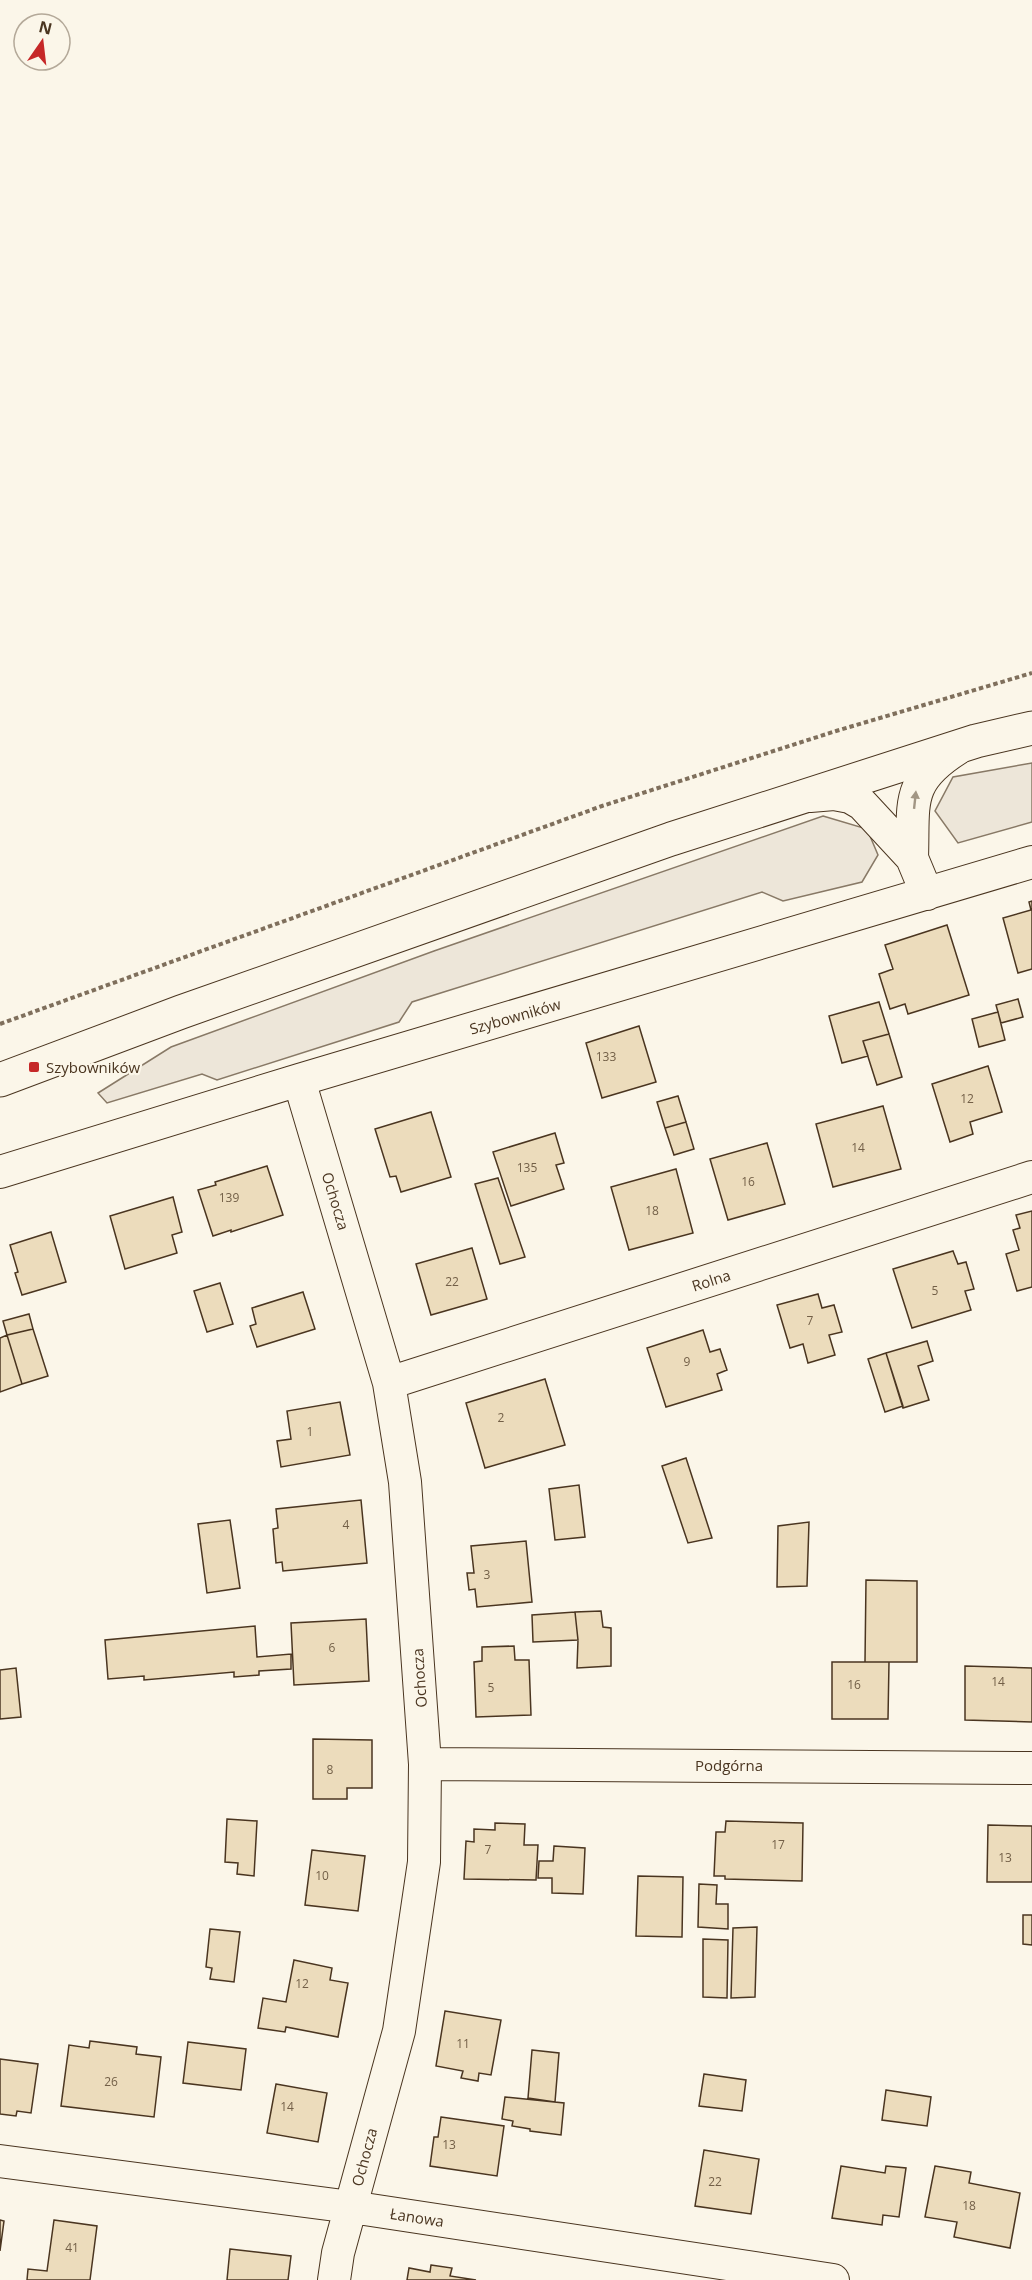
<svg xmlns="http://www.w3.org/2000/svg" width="1032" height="2280" font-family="'Open Sans',sans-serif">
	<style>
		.green { fill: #ede6d9; stroke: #887966; stroke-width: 1.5 }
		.building { fill: #ecdcbc; stroke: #4a3520; stroke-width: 1.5 }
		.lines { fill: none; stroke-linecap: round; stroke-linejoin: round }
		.street-casing { stroke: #4a3520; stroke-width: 34 }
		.primary-casing { stroke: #4a3520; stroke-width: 35 }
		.path { stroke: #7f6f5c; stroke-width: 4; stroke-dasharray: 4.5 3; stroke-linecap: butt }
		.street { stroke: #fbf6e9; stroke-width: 32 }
		.primary { stroke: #fbf6e9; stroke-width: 33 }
		.oneway { fill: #a29684 }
		.poi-dot { fill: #c62828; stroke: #fbf6e9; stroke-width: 2 }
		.labels { text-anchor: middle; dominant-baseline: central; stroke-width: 4.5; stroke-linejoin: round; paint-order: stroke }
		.number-label { font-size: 12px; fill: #725f47 }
		.street-label { font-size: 15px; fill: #4a3520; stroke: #fbf6e9 }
		.poi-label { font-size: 15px; fill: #4a3520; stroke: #fbf6e9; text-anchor: start }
	</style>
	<rect width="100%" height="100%" fill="#fbf6e9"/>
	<!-- green -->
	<path class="green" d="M 1032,763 L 1032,822 L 958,843 L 935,811 L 953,777 Z
		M 823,816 L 867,829 L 878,855 L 862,882 L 783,901 L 762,892 L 412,1002 L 399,1022 L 217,1080 L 202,1074 L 107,1103 L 98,1093 L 171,1047 L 434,951 Z"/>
	<!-- building -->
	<path class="building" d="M 1032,901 L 1032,969 L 1018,973 L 1003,918 L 1031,910 L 1029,902 Z
		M 947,925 L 969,995 L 908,1014 L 905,1004 L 890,1009 L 879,974 L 893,969 L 885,945 Z
		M 1018,999 L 1023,1017 L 1001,1023 L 996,1005 Z
		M 879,1002 L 889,1034 L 863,1041 L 868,1056 L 842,1063 L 829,1016 Z
		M 998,1012 L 1005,1040 L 979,1047 L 972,1019 Z
		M 639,1026 L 656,1082 L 602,1098 L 586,1043 Z
		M 889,1034 L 902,1077 L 877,1085 L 863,1041 Z
		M 988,1066 L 1002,1112 L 970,1122 L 973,1134 L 950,1142 L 932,1084 Z
		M 678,1096 L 686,1122 L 665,1128 L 657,1102 Z
		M 883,1106 L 901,1169 L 833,1187 L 816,1124 Z
		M 431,1112 L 451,1177 L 401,1192 L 396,1176 L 390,1177 L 375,1129 Z
		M 686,1122 L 694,1149 L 674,1155 L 665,1128 Z
		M 555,1133 L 564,1163 L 556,1165 L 564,1189 L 511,1206 L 493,1152 Z
		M 767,1143 L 785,1204 L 728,1220 L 710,1159 Z
		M 267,1166 L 283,1215 L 231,1232 L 231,1230 L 213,1236 L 198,1190 L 216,1185 L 215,1182 Z
		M 676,1169 L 693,1233 L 629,1250 L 611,1187 Z
		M 498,1178 L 525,1257 L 500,1264 L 475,1184 Z
		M 173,1197 L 182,1232 L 172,1235 L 177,1253 L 125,1269 L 110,1216 Z
		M 1032,1211 L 1032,1287 L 1017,1291 L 1006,1254 L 1019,1250 L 1013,1230 L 1020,1228 L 1016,1215 Z
		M 51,1232 L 66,1282 L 22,1295 L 15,1273 L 18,1272 L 10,1245 Z
		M 472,1248 L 487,1299 L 431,1315 L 416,1264 Z
		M 953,1251 L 958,1264 L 966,1262 L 974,1289 L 965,1291 L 971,1310 L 912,1328 L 893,1269 Z
		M 220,1283 L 233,1324 L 207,1332 L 194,1291 Z
		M 303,1292 L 315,1329 L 257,1347 L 250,1326 L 256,1324 L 252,1308 Z
		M 818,1294 L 822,1308 L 834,1305 L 842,1332 L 829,1335 L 835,1355 L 808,1363 L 803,1344 L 790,1348 L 777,1305 Z
		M 29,1314 L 33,1329 L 7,1335 L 3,1321 Z
		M 33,1329 L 48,1376 L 22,1384 L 7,1335 Z
		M 703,1330 L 710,1352 L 720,1349 L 727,1370 L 717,1374 L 722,1390 L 666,1407 L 647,1348 Z
		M 7,1335 L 22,1384 L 0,1392 L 0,1338 Z
		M 927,1341 L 933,1361 L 918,1366 L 929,1400 L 903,1408 L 886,1353 Z
		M 886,1353 L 903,1406 L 885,1412 L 868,1359 Z
		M 545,1379 L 565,1445 L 485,1468 L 466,1403 Z
		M 340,1402 L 350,1455 L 281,1467 L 277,1441 L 291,1439 L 287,1411 Z
		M 686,1458 L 712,1538 L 688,1543 L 662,1466 Z
		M 579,1485 L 585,1537 L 555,1540 L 549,1489 Z
		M 361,1500 L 367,1563 L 283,1571 L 282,1562 L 276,1563 L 273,1529 L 278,1528 L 276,1509 Z
		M 230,1520 L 240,1588 L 207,1593 L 198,1524 Z
		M 809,1522 L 807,1586 L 777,1587 L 778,1526 Z
		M 526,1541 L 532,1602 L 477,1607 L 475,1589 L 469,1590 L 467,1573 L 474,1573 L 471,1546 Z
		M 866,1580 L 917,1581 L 917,1662 L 865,1662 Z
		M 601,1611 L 603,1627 L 611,1628 L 611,1666 L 577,1668 L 578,1640 L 575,1612 Z
		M 575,1612 L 578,1640 L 533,1642 L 532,1615 Z
		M 366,1619 L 369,1681 L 294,1685 L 291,1623 Z
		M 255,1626 L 257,1657 L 291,1654 L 291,1669 L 259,1671 L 259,1675 L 234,1677 L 234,1672 L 144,1680 L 144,1676 L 108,1679 L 105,1640 Z
		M 514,1646 L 515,1660 L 529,1660 L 531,1715 L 476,1717 L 474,1662 L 482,1661 L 482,1647 Z
		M 832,1662 L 889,1662 L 888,1719 L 832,1719 Z
		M 965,1666 L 1032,1668 L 1032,1722 L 965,1720 Z
		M 16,1668 L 21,1717 L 0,1719 L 0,1670 Z
		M 313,1739 L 372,1740 L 372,1788 L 347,1788 L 347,1799 L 313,1799 Z
		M 227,1819 L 257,1821 L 254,1876 L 237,1874 L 238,1863 L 225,1862 Z
		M 726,1821 L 803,1823 L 802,1881 L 725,1879 L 725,1876 L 714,1876 L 716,1832 L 725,1832 Z
		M 495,1823 L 525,1824 L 524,1845 L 538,1845 L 536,1880 L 464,1879 L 466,1841 L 474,1842 L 474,1829 L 495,1830 Z
		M 988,1825 L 1032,1826 L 1032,1882 L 987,1882 Z
		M 554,1846 L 585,1848 L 583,1894 L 552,1893 L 552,1878 L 538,1878 L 539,1861 L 553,1861 Z
		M 312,1850 L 365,1856 L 358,1911 L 305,1905 Z
		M 638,1876 L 683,1877 L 682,1937 L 636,1936 Z
		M 699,1884 L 717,1885 L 716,1904 L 728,1904 L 728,1929 L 698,1927 Z
		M 1023,1915 L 1032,1915 L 1032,1945 L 1023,1944 Z
		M 757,1927 L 755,1997 L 731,1998 L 733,1928 Z
		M 210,1929 L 240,1932 L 234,1982 L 210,1979 L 212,1968 L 206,1967 Z
		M 703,1939 L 728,1940 L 727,1998 L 703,1997 Z
		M 294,1960 L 332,1968 L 330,1980 L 348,1983 L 338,2037 L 286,2027 L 285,2032 L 258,2028 L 263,1998 L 286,2002 Z
		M 445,2011 L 501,2020 L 491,2075 L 479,2073 L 478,2081 L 461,2078 L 463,2071 L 436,2066 Z
		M 90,2041 L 137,2047 L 136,2054 L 161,2057 L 154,2117 L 61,2106 L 69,2045 L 89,2048 Z
		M 188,2042 L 246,2049 L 241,2090 L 183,2083 Z
		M 532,2050 L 559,2053 L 555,2102 L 528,2098 Z
		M 0,2059 L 38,2064 L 31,2113 L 17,2111 L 16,2116 L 0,2114 Z
		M 704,2074 L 746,2080 L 742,2111 L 699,2106 Z
		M 276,2084 L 327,2093 L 318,2142 L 267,2133 Z
		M 886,2090 L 931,2097 L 927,2126 L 882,2120 Z
		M 505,2097 L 564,2103 L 561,2135 L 530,2131 L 530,2129 L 512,2126 L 513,2121 L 502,2119 Z
		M 441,2117 L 504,2126 L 497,2176 L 430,2166 L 434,2137 L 438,2137 Z
		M 704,2150 L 759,2159 L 751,2214 L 695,2206 Z
		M 841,2166 L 885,2173 L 886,2166 L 906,2168 L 899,2217 L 883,2215 L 882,2225 L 832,2218 Z
		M 935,2166 L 971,2172 L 969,2183 L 1020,2193 L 1010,2248 L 954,2237 L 957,2222 L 925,2217 Z
		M 0,2220 L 4,2221 L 0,2251 Z
		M 54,2220 L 97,2226 L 90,2280 L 27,2280 L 28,2269 L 47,2271 Z
		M 230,2249 L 291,2256 L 288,2280 L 227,2280 Z
		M 431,2265 L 452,2268 L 450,2276 L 476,2280 L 407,2280 L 409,2268 L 430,2272 Z"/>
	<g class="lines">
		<defs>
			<path id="street" d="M 810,796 L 834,794 L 850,797 L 862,804 L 912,858 L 927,894
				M 912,858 C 914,803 905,782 957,749
				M 299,1080 L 389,1383 L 405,1482 L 425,1764 L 424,1862 L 399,2031 L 338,2253 L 334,2280
				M 0,1172 L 299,1080 L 1032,862
				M 389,1383 L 1032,1177
				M 425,1764 L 1032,1768
				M 0,2161 L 351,2207 L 833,2280"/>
			<path id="primary" d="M 0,1080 L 181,1012 L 671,839 L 976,741 L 1032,728"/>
		</defs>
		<!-- street casing -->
		<use href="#street" class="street-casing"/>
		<!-- primary casing -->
		<use href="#primary" class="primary-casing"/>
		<!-- path -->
		<path class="path" d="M 0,1024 L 602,806 L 836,731 L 1032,673"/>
		<!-- street -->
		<use href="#street" class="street"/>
		<!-- primary -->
		<use href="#primary" class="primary"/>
	</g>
	<!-- one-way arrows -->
	<defs><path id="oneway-solid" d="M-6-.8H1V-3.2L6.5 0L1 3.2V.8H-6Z" transform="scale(1.5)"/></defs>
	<use class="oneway" href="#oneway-solid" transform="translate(915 800) rotate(-84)"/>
	<!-- markers -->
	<rect class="poi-dot" x="28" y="1061" width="12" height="12" rx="3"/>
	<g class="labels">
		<!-- number labels -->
		<g class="number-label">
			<text x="606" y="1056">133</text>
			<text x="967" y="1098">12</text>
			<text x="858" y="1147">14</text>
			<text x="527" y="1167">135</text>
			<text x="748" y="1181">16</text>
			<text x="229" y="1197">139</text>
			<text x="652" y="1210">18</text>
			<text x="452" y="1281">22</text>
			<text x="935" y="1290">5</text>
			<text x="810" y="1320">7</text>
			<text x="687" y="1361">9</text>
			<text x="501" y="1417">2</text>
			<text x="310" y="1431">1</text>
			<text x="346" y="1524">4</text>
			<text x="487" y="1574">3</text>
			<text x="332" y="1647">6</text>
			<text x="998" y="1681">14</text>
			<text x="854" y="1684">16</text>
			<text x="491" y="1687">5</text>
			<text x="330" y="1769">8</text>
			<text x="778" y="1844">17</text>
			<text x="488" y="1849">7</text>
			<text x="1005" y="1857">13</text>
			<text x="322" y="1875">10</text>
			<text x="302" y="1983">12</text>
			<text x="463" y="2043">11</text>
			<text x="111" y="2081">26</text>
			<text x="287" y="2106">14</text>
			<text x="449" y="2144">13</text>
			<text x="715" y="2181">22</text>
			<text x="969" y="2205">18</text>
			<text x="72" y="2247">41</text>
		</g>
		<!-- street labels -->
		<g class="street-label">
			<text transform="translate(515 1016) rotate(-16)">Szybowników</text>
			<text transform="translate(336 1201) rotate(73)">Ochocza</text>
			<text transform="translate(711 1280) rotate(-18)">Rolna</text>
			<text transform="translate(419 1678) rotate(-94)">Ochocza</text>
			<text x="729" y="1765">Podgórna</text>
			<text transform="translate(364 2157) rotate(-75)">Ochocza</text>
			<text transform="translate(417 2217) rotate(9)">Łanowa</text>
		</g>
		<!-- poi labels -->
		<g class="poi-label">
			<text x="46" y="1067">Szybowników</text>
		</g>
	</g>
	<!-- north arrow -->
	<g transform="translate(42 42) rotate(14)"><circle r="28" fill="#fbf6e9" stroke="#b4a999" stroke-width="1.5"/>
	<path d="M0-4.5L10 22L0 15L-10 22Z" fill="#c62828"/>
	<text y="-9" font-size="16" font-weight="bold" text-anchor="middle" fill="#4a3520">N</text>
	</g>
</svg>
